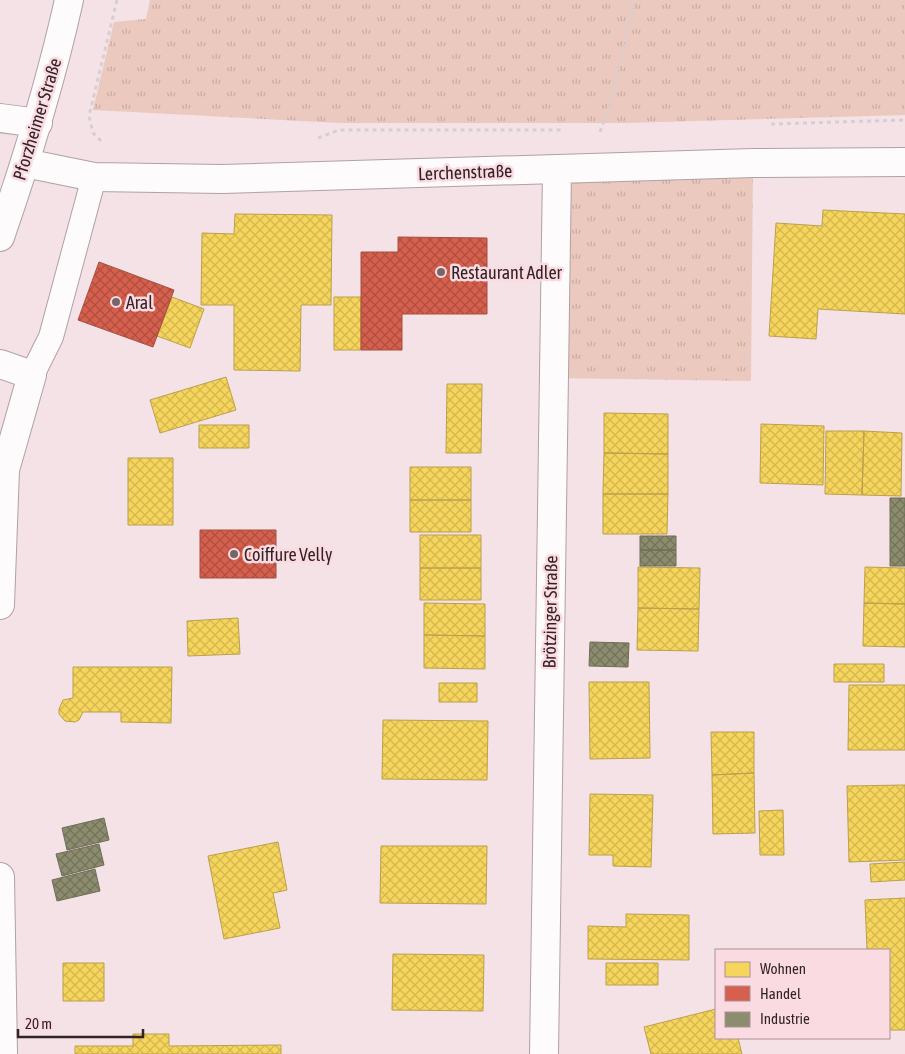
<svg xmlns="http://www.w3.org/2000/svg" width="905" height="1054" font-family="'Asap Condensed',sans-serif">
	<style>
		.grass { fill: url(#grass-tufts) }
		.homes { fill: url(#homes-cross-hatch); stroke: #bba04c }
		.shops { fill: url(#shops-cross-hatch); stroke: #a54e41 }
		.industry { fill: url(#industry-cross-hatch); stroke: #716c58 }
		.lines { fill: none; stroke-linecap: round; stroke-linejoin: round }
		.service-casing { stroke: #b0a1a5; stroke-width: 26 }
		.minor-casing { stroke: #b0a1a5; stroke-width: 30 }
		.secondary-casing { stroke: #b0a1a5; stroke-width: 30 }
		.path { stroke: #d5cfd1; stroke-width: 3; stroke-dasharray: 4 4; stroke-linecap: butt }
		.service { stroke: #fdfbfb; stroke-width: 24 }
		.minor { stroke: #fdfbfb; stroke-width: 28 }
		.secondary { stroke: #fdfbfb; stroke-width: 28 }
		.poi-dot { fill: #766669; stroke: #fbdbe2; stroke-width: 2 }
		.labels { text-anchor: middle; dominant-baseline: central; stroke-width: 5; stroke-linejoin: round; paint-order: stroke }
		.street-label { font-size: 18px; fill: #322326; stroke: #fbdbe2 }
		.poi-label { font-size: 18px; fill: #322326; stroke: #fbdbe2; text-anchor: start }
	</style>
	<defs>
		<pattern id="grass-tufts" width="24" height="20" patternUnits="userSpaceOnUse" patternTransform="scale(1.25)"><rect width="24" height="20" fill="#ebc9be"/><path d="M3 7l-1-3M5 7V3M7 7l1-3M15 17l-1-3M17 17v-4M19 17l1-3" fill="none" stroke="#caaca3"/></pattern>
		<pattern id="homes-cross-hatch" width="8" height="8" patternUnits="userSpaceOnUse" patternTransform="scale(1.25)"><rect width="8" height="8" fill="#f6d55c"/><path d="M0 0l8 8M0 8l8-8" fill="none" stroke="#d3b750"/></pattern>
		<pattern id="shops-cross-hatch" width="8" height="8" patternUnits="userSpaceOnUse" patternTransform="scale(1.25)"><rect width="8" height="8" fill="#d6604d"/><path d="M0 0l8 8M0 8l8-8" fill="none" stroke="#ae4f40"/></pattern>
		<pattern id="industry-cross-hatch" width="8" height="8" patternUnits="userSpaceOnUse" patternTransform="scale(1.25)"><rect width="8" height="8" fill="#8c8c6e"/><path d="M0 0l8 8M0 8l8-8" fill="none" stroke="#73725a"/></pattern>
	</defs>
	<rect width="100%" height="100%" fill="#f4e2e6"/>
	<!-- grass -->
	<path class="grass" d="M 150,0 L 905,0 L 905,115 L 627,123 L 339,123 L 93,110 L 114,22 L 146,19 Z
		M 753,163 L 751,381 L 554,378 L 557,170 Z"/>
	<!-- homes -->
	<path class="homes" d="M 823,210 L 905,214 L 905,314 L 818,309 L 816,339 L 769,336 L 776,223 L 822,226 Z
		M 235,214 L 332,215 L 331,305 L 301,305 L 300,371 L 234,370 L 234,305 L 201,305 L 202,233 L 234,234 Z
		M 172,297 L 204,309 L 190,348 L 157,336 Z
		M 334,297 L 361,297 L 361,350 L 334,350 Z
		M 226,377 L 236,410 L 160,433 L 150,400 Z
		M 447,384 L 482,384 L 481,453 L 446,453 Z
		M 604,413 L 668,414 L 668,454 L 604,453 Z
		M 761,424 L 824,426 L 823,485 L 760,483 Z
		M 199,425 L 249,425 L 249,448 L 199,448 Z
		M 826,431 L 864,431 L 862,495 L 825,494 Z
		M 864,431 L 902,433 L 901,496 L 862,495 Z
		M 604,453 L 668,454 L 668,494 L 603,494 Z
		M 128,458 L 173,458 L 173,525 L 128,525 Z
		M 410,467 L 471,467 L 471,500 L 410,500 Z
		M 603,494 L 668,494 L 667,534 L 603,534 Z
		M 410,500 L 471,500 L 471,532 L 410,532 Z
		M 420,535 L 481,535 L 481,568 L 420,568 Z
		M 638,567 L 700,568 L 699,609 L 638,608 Z
		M 865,567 L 905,568 L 905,604 L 864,603 Z
		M 420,568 L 481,568 L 481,600 L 420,600 Z
		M 424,603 L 485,604 L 485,636 L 424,635 Z
		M 864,603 L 905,604 L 905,647 L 863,646 Z
		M 638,608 L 699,609 L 698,651 L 637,650 Z
		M 238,618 L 240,654 L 188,656 L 187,621 Z
		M 424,635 L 485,636 L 485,669 L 424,668 Z
		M 834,664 L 884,664 L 884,682 L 834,682 Z
		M 73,667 L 172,667 L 171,723 L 121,722 L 121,712 L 83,712 L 79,720 L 75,722 L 65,721 L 59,714 L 59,709 L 63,700 L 73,698 Z
		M 589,682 L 649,682 L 650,758 L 590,759 Z
		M 439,683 L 477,683 L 477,702 L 439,702 Z
		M 849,685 L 905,685 L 905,750 L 848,750 Z
		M 383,720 L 488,721 L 487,780 L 382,779 Z
		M 711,732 L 754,732 L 754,773 L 712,775 Z
		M 754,773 L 755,833 L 713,834 L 712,775 Z
		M 905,785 L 905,860 L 849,862 L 847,786 Z
		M 590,794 L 653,795 L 651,867 L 613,866 L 613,855 L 589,855 Z
		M 783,810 L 784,855 L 760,855 L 759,811 Z
		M 278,842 L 287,890 L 273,893 L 280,928 L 224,939 L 208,856 Z
		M 381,846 L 487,846 L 486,904 L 380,903 Z
		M 905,862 L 905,880 L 871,882 L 870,864 Z
		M 905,898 L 905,1030 L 889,1030 L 889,950 L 867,950 L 865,900 Z
		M 626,914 L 689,915 L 689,960 L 588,959 L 588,926 L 626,927 Z
		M 393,954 L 484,955 L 483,1011 L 392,1010 Z
		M 63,963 L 104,963 L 104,1001 L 63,1001 Z
		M 606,963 L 658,963 L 658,985 L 606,985 Z
		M 716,1009 L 716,1038 L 738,1038 L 742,1054 L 651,1054 L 644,1027 Z
		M 133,1034 L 169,1034 L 169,1046 L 281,1045 L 281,1054 L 75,1054 L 75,1046 L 133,1046 Z"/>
	<!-- shops -->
	<path class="shops" d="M 398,237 L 487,238 L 487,314 L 402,314 L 402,350 L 361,350 L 361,252 L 398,252 Z
		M 99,262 L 174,290 L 153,347 L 78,320 Z
		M 200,530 L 276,530 L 276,578 L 200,578 Z"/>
	<!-- industry -->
	<path class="industry" d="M 890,498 L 905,498 L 905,566 L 890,566 Z
		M 640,536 L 676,536 L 676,550 L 640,550 Z
		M 640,550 L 676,550 L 676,566 L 640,566 Z
		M 590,642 L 629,643 L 628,667 L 589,666 Z
		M 104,818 L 109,840 L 67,850 L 62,828 Z
		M 99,844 L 104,865 L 62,876 L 56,854 Z
		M 95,869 L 100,891 L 57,901 L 52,880 Z"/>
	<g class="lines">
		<defs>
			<path id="service" d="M 32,375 L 51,337 L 94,177"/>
			<path id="minor" d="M 0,118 L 38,123
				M 25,163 L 94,177 L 222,179 L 753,163 L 905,162
				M 0,364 L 32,375 L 5,470 L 0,605
				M 0,877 L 3,1054
				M 544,1054 L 557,170"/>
			<path id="secondary" d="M 0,237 C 27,159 51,81 69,0"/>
		</defs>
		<!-- service casing -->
		<use href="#service" class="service-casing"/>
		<!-- minor casing -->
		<use href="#minor" class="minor-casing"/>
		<!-- secondary casing -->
		<use href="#secondary" class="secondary-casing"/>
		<!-- path -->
		<path class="path" d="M 771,124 L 905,120
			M 600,132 L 611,101 L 635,0
			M 318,138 L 339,130 L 562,130
			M 101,141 L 93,133 L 89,116 L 117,0"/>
		<!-- service -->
		<use href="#service" class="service"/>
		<!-- minor -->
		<use href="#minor" class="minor"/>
		<!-- secondary -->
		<use href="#secondary" class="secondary"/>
	</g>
	<!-- markers -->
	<g class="poi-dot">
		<circle cx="441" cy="272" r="5"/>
		<circle cx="116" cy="302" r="5"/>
		<circle cx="234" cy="554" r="5"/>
	</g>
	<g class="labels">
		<!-- street labels -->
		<g class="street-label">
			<text transform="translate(37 119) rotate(-73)">Pforzheimer Straße</text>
			<text transform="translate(465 172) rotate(-2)">Lerchenstraße</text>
			<text transform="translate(550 612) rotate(-89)">Brötzinger Straße</text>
		</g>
		<!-- poi labels -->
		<g class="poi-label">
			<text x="451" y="272">Restaurant Adler</text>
			<text x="126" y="302">Aral</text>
			<text x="244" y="554">Coiffure Velly</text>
		</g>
	</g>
	<!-- legend -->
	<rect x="715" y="949" width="175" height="90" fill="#fbdbe2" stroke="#ab9197"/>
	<rect x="725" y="962" width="25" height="15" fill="#f6d55c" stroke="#ab9197"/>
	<text x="760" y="974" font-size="15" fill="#322326">Wohnen</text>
	<rect x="725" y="986" width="25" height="15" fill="#d6604d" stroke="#ab9197"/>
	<text x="760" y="999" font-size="15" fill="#322326">Handel</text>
	<rect x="725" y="1012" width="25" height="15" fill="#8c8c6e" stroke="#ab9197"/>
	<text x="760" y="1024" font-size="15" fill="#322326">Industrie</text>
	<!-- scale -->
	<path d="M18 1029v8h125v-8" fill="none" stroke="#322326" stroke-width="2.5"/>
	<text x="25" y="1029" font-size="15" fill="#322326" stroke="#fbdbe2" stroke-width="4" paint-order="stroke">20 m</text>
</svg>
